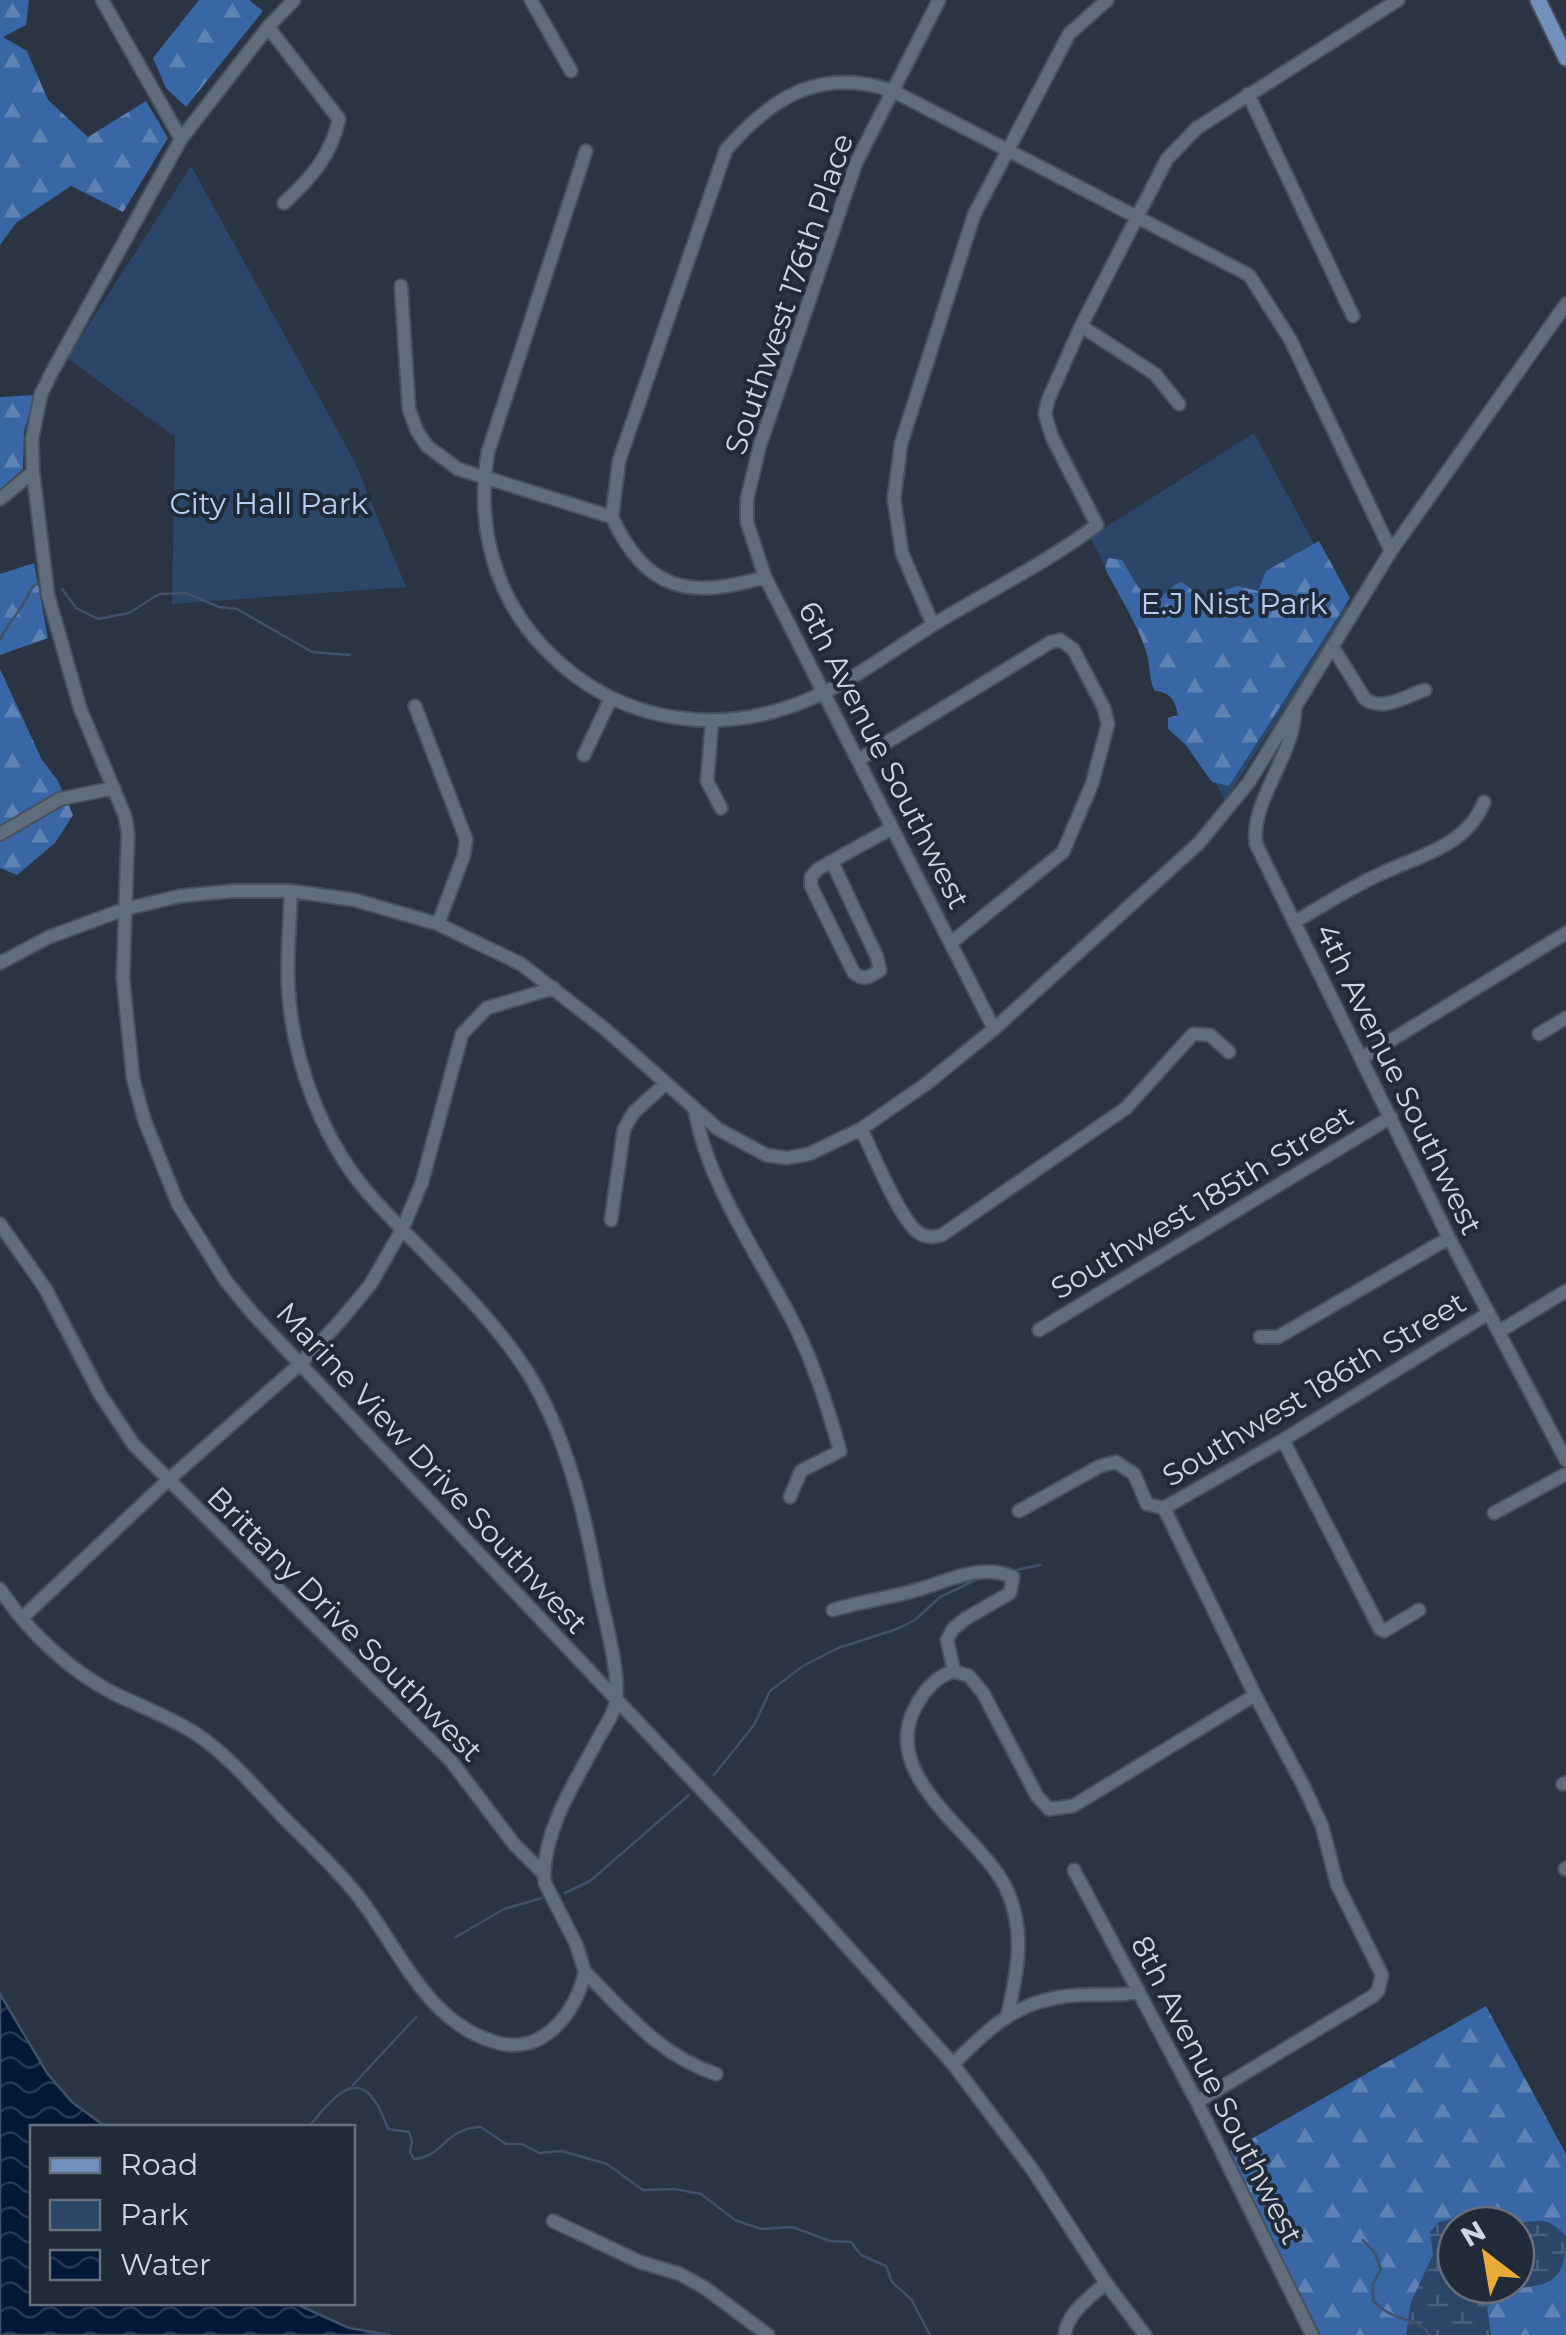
<svg xmlns="http://www.w3.org/2000/svg" width="1566" height="2335" font-family="Montserrat,sans-serif">
	<style>
		.green { fill: #2c4669 }
		.forest { fill: url(#forest-firs); fill-rule: evenodd }
		.wetland { fill: url(#wetland-marsh); fill-rule: evenodd }
		.water { fill: url(#water-waves); stroke: #405169; stroke-width: 2.5 }
		.lines { fill: none; stroke-linecap: round; stroke-linejoin: round }
		.stream { stroke: #405169; stroke-width: 2.5 }
		.minor-casing { stroke: #48505b; stroke-width: 16 }
		.major-casing { stroke: #48505b; stroke-width: 19 }
		.minor { stroke: #616d7c; stroke-width: 12 }
		.major { stroke: #7191bc; stroke-width: 15 }
		.labels { text-anchor: middle; dominant-baseline: central; stroke-width: 8; stroke-linejoin: round; paint-order: stroke }
		.street-label { font-size: 30px; fill: #cfd6df; stroke: #212a38 }
		.park-label { font-size: 30px; fill: #b6cff2; stroke: #212a38 }
	</style>
	<defs>
		<pattern id="forest-firs" width="22" height="20" patternUnits="userSpaceOnUse" patternTransform="scale(2.5)"><rect width="22" height="20" fill="#3966a4"/><path d="M5 1l3.5 6h-7zM16 11l3.5 6h-7z" fill="#5e82b4"/></pattern>
		<pattern id="wetland-marsh" width="20" height="14" patternUnits="userSpaceOnUse" patternTransform="scale(2.5)"><rect width="20" height="14" fill="#2c4669"/><path d="M1 5h8M5 5V1M11 12h8M15 12V8" fill="none" stroke="#4a607e"/></pattern>
		<pattern id="water-waves" width="16" height="10" patternUnits="userSpaceOnUse" patternTransform="scale(2.5)"><rect width="16" height="10" fill="#021836"/><path d="M0 5q4-4 8 0t8 0" fill="none" stroke="#263953"/></pattern>
	</defs>
	<rect width="100%" height="100%" fill="#2a3442"/>
	<!-- green -->
	<path class="green" d="M 191,166 L 355,462 L 406,587 L 172,604 L 175,437 L 67,358 Z
		M 1254,433 L 1349,608 L 1225,801 L 1090,537 Z"/>
	<!-- forest -->
	<path class="forest" d="M 0,0 L 29,0 L 26,25 L 3,37 L 27,51 L 48,100 L 88,137 L 146,101 L 168,138 L 123,212 L 71,186 L 16,223 L 0,245 Z
		M 199,0 L 249,0 L 263,11 L 186,107 L 166,88 L 153,58 Z
		M 34,395 L 24,432 L 23,469 L 0,489 L 0,397 Z
		M 1319,541 L 1350,598 L 1229,786 L 1212,782 L 1185,744 L 1168,729 L 1168,718 L 1178,715 C 1175,701 1171,692 1155,691 C 1148,679 1151,665 1146,651 C 1137,622 1118,595 1105,568 L 1108,558 L 1122,560 L 1138,587 L 1154,603 L 1176,584 L 1182,582 L 1196,593 L 1201,605 L 1215,603 L 1216,593 L 1238,586 L 1258,591 L 1266,571 Z
		M 34,563 L 48,638 L 0,655 L 0,574 Z
		M 0,669 L 42,760 L 58,781 L 73,815 L 55,843 L 17,875 L 0,868 Z
		M 1486,2006 L 1566,2154 L 1566,2335 L 1319,2335 L 1230,2151 ZM 1456,2225 L 1516,2225 L 1516,2285 L 1456,2285 Z"/>
	<!-- wetland -->
	<path class="wetland" d="M 1464,2216 C 1480,2219 1497,2222 1514,2222 C 1540,2223 1544,2213 1566,2236 C 1566,2287 1547,2285 1502,2290 L 1487,2308 L 1491,2335 L 1406,2335 L 1411,2302 L 1433,2255 L 1430,2232 L 1439,2222 ZM 1456,2225 L 1516,2225 L 1516,2285 L 1456,2285 Z"/>
	<!-- water -->
	<path class="water" d="M 0,1994 L 47,2073 L 72,2102 L 106,2127 L 32,2128 L 32,2302 L 294,2303 L 349,2328 L 391,2335 L 0,2335 Z"/>
	<g class="lines">
		<!-- stream -->
		<path class="stream" d="M 62,589 L 76,608 L 98,619 L 129,613 L 159,594 L 186,593 L 219,607 L 237,609 L 312,652 L 350,655
			M 0,640 C 9,620 25,607 32,587 L 39,583
			M 1012,1571 L 1040,1565
			M 714,1775 L 754,1725 L 770,1691 L 803,1666 L 838,1648 L 897,1629 L 915,1620 L 940,1597 L 980,1578
			M 565,1893 L 590,1881 L 689,1795
			M 456,1937 L 504,1909 L 542,1898
			M 353,2085 L 416,2017
			M 308,2128 C 342,2085 365,2064 388,2129 L 409,2132 L 412,2142 L 410,2152 L 414,2159 C 444,2157 444,2128 481,2127 L 506,2144 L 522,2144 L 539,2153 L 562,2151 L 607,2164 L 643,2190 L 675,2189 L 701,2194 L 735,2220 L 761,2229 L 792,2227 L 830,2241 L 851,2242 L 861,2255 L 886,2266 L 892,2282 L 911,2299 L 930,2335
			M 1363,2240 L 1375,2253 L 1381,2269 L 1373,2284 L 1373,2300 C 1392,2323 1415,2315 1430,2335"/>
		<defs>
			<path id="minor" d="M 102,0 L 181,139
				M 294,0 L 268,27 L 181,139 L 53,370 L 41,394 L 32,439 L 33,472 L 48,595 L 80,708 L 125,816 L 128,833 L 123,978 L 133,1078 L 144,1119 L 178,1204 L 226,1281 L 253,1314 L 798,1892 L 953,2064 L 1032,2169 L 1106,2283 L 1145,2335
				M 531,0 L 571,71
				M 939,0 L 856,163 L 760,445 L 747,499 L 747,522 L 765,577 L 994,1029
				M 268,27 L 339,119 C 331,156 311,178 284,203
				M 1248,94 L 1353,316
				M 586,151 L 488,452 C 476,524 493,595 545,649 C 620,727 728,740 825,692 C 865,673 902,643 941,620 C 993,589 1049,561 1097,525 L 1052,437 L 1045,414 L 1048,400 L 1081,326 L 1167,159 L 1197,128 L 1398,0
				M 401,286 L 409,409 L 417,431 L 427,446 L 458,469 L 612,517 C 646,592 691,599 765,577
				M 1081,326 L 1155,374 L 1179,404
				M 0,499 L 33,472
				M 612,517 L 619,461 L 726,150 C 773,95 822,67 893,91 L 1249,275 L 1290,339 L 1391,551
				M 933,625 L 902,553 L 894,499 L 901,444 L 974,215 L 1069,34 L 1107,0
				M 1334,649 L 1365,699 C 1384,712 1405,696 1425,690
				M 415,706 L 466,839 L 464,855 L 438,924
				M 1295,712 C 1292,759 1250,802 1256,844 L 1449,1238 L 1566,1460
				M 712,722 L 707,781 L 721,808
				M 584,755 L 611,698
				M 858,760 L 1051,642 L 1060,640 L 1073,649 L 1104,708 L 1108,724 L 1092,784 L 1063,852 L 952,942
				M 0,834 L 60,799 L 114,788
				M 832,862 L 877,957 L 880,970 C 870,977 864,981 854,973 L 811,886 L 811,877 L 818,869 L 892,828
				M 291,891 C 290,921 287,952 288,982 C 291,1060 324,1147 377,1203 C 428,1258 488,1310 528,1373 C 566,1435 584,1510 597,1581 C 603,1612 620,1671 616,1700 C 615,1714 603,1729 597,1741 C 575,1782 546,1826 544,1874
				M 1294,922 C 1321,907 1348,889 1376,876 C 1416,856 1466,848 1484,802
				M 0,963 L 49,937 L 125,909 L 180,896 L 232,891 L 291,891 L 355,900 L 438,924 L 521,964 L 605,1029 L 718,1129 L 766,1155 L 787,1158 L 809,1154 L 861,1129 L 926,1084 L 994,1029 L 1199,843 L 1249,782 L 1391,551 L 1566,304
				M 1539,1034 L 1566,1018
				M 1362,1058 L 1566,933
				M 695,1111 C 708,1183 755,1250 789,1314 C 812,1357 827,1404 840,1451 L 801,1471 L 790,1497
				M 861,1129 C 873,1152 900,1221 919,1233 C 927,1238 934,1237 942,1235 L 1126,1108 L 1193,1034 L 1210,1035 L 1229,1052
				M 611,1220 L 624,1129 L 634,1112 L 665,1084
				M 0,1224 L 45,1288 L 100,1394 L 134,1445 L 451,1761 L 514,1844 L 544,1874 L 545,1883 L 576,1944 L 585,1972 C 625,2012 660,2056 716,2074
				M 1039,1330 L 1391,1117
				M 1500,1331 L 1566,1291
				M 1260,1337 L 1278,1337 L 1449,1238
				M 1283,1440 L 1380,1629 L 1384,1631 L 1419,1610
				M 1164,1508 L 1255,1695 L 1304,1787 L 1322,1826 L 1337,1884 L 1382,1975 L 1378,1991 L 1373,1996 L 1197,2102
				M 1164,1508 L 1283,1440 L 1489,1313
				M 1019,1511 L 1100,1466 L 1116,1462 L 1134,1474 L 1147,1504 L 1164,1508
				M 1494,1513 L 1566,1474
				M 0,1589 C 27,1631 72,1673 117,1695 C 145,1708 172,1718 198,1735 C 231,1758 258,1791 285,1819 C 310,1844 336,1868 358,1896 C 399,1948 426,2022 495,2042 C 542,2057 576,2013 585,1972
				M 833,1610 C 861,1601 891,1598 920,1589 C 950,1580 981,1563 1013,1577 L 1010,1593 L 965,1619 L 953,1629 L 947,1640 L 954,1671
				M 22,1618 L 167,1481 L 300,1364 L 341,1320 L 370,1285 L 403,1228 L 422,1182 L 462,1034 L 487,1008 L 554,988
				M 954,1671 L 969,1676 L 983,1693 L 1037,1796 L 1049,1809 L 1073,1806 L 1255,1695
				M 954,1671 C 937,1676 924,1691 916,1706 C 877,1776 977,1832 1005,1886 C 1026,1928 1018,1970 1008,2013
				M 1563,1784 L 1566,1783
				M 1565,1869 L 1566,1868
				M 1074,1870 L 1197,2102 L 1312,2335
				M 953,2064 C 989,2029 1014,2002 1067,1996 C 1091,1993 1115,1997 1139,1992
				M 553,2221 L 640,2262 L 680,2274 L 705,2288 L 768,2335
				M 1065,2335 C 1066,2314 1090,2297 1106,2283"/>
			<path id="major" d="M 1538,0 L 1566,58"/>
		</defs>
		<!-- minor casing -->
		<use href="#minor" class="minor-casing"/>
		<!-- major casing -->
		<use href="#major" class="major-casing"/>
		<!-- minor -->
		<use href="#minor" class="minor"/>
		<!-- major -->
		<use href="#major" class="major"/>
	</g>
	<g class="labels">
		<!-- street labels -->
		<g class="street-label">
			<text transform="translate(789 294) rotate(-71)">Southwest 176th Place</text>
			<text transform="translate(884 755) rotate(63)">6th Avenue Southwest</text>
			<text transform="translate(1399 1079) rotate(64)">4th Avenue Southwest</text>
			<text transform="translate(1202 1202) rotate(-31)">Southwest 185th Street</text>
			<text transform="translate(1314 1389) rotate(-31)">Southwest 186th Street</text>
			<text transform="translate(432 1468) rotate(47)">Marine View Drive Southwest</text>
			<text transform="translate(345 1624) rotate(45)">Brittany Drive Southwest</text>
			<text transform="translate(1217 2090) rotate(63)">8th Avenue Southwest</text>
		</g>
		<!-- park labels -->
		<g class="park-label">
			<text x="269" y="503">City Hall Park</text>
			<text x="1234" y="603">E.J Nist Park</text>
		</g>
	</g>
	<!-- legend -->
	<rect x="30" y="2125" width="325" height="180" fill="#212a38" stroke="#676f7b" stroke-width="2.5"/>
	<rect x="50" y="2158" width="50" height="15" fill="#7191bc" stroke="#676f7b" stroke-width="2.5"/>
	<text x="120" y="2175" font-size="30" fill="#cfd6df">Road</text>
	<rect x="50" y="2200" width="50" height="30" fill="#2c4669" stroke="#676f7b" stroke-width="2.5"/>
	<text x="120" y="2225" font-size="30" fill="#cfd6df">Park</text>
	<rect x="50" y="2250" width="50" height="30" fill="url(#water-waves)" stroke="#676f7b" stroke-width="2.5"/>
	<text x="120" y="2275" font-size="30" fill="#cfd6df">Water</text>
	<!-- north arrow -->
	<g transform="translate(1486 2255) rotate(329)"><circle r="48" fill="#212a38" stroke="#676f7b" stroke-width="2.5"/>
	<path d="M0-8L18 38L0 25L-18 38Z" fill="#e9ab38"/>
	<text y="-15" font-size="28" font-weight="bold" text-anchor="middle" fill="#cfd6df">N</text>
	</g>
</svg>
